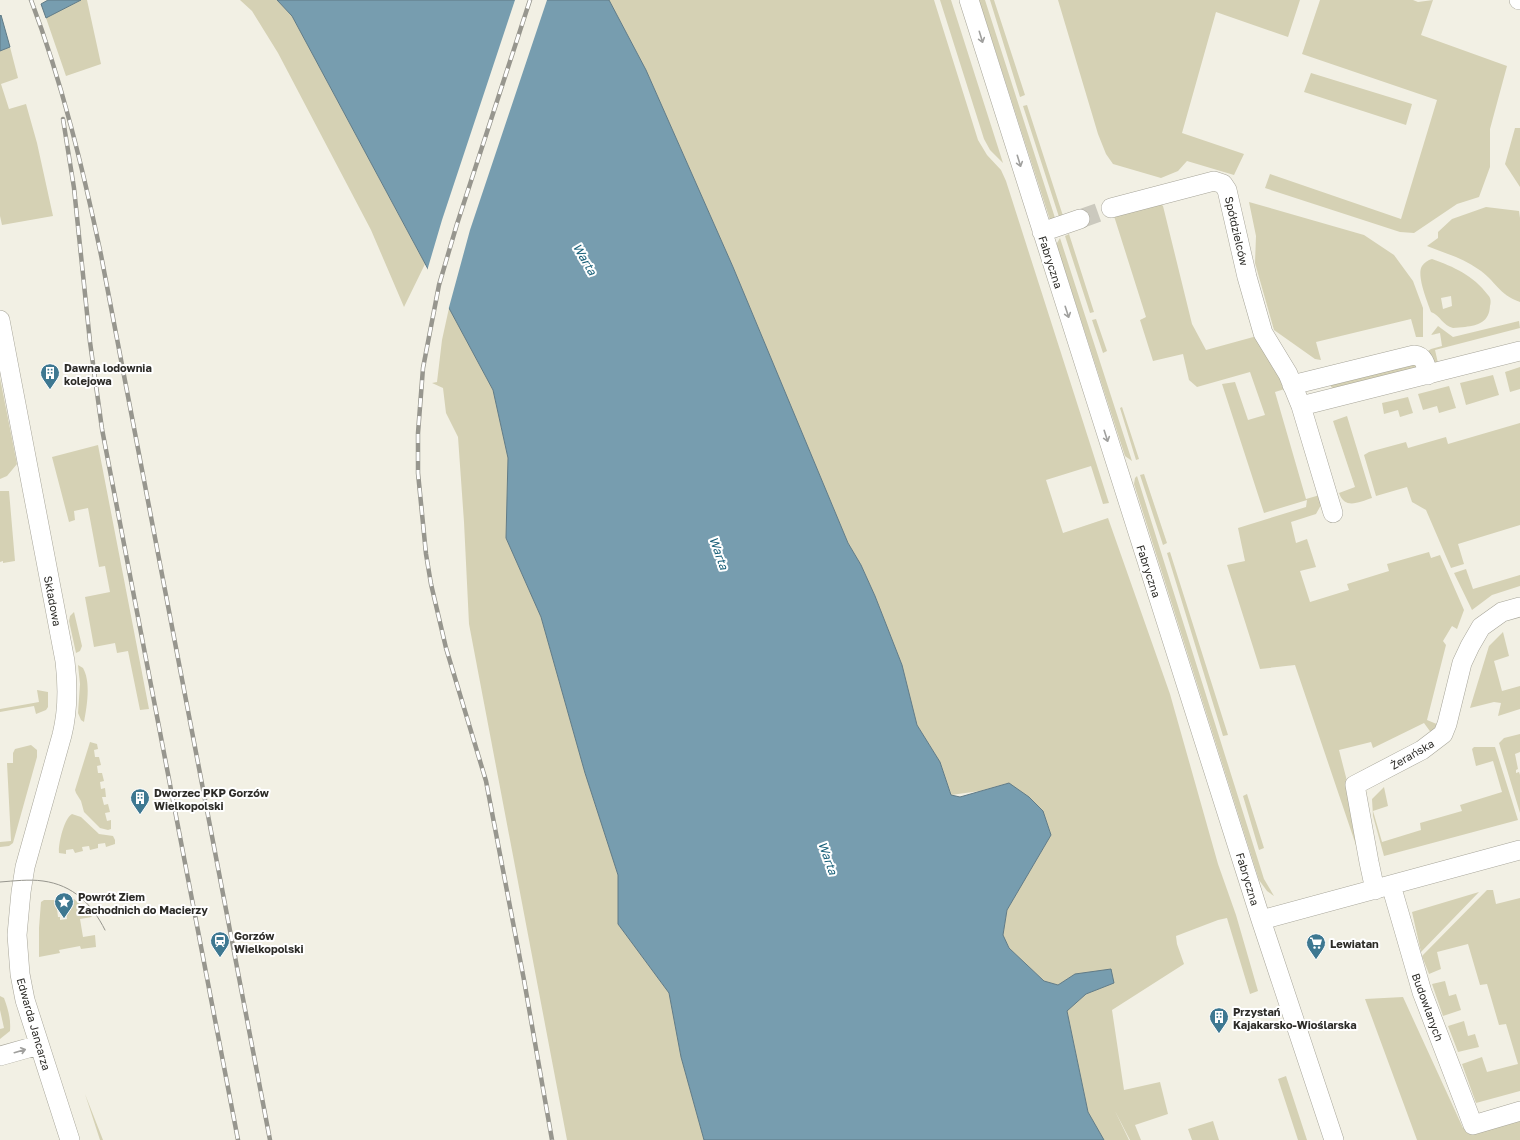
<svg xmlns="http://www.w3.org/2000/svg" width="1520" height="1140" font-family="'Golos Text',sans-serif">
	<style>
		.green { fill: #d5d1b4; fill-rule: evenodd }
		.water { fill: #779daf; stroke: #617b86 }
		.pier { fill: #f2f0e4 }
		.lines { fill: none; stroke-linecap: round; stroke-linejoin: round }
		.minor-tunnel { stroke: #cbc9be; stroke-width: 19; stroke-dasharray: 19 10; stroke-linecap: butt }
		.minor-casing { stroke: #a7a599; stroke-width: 20 }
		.minor { stroke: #fff; stroke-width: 19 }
		.tram { stroke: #97968e; stroke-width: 1 }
		.rail-casing { stroke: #97968e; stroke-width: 4.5 }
		.rail { stroke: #fff; stroke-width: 3; stroke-dasharray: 9; stroke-linecap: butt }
		.oneway { stroke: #a0a09e }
		.labels { text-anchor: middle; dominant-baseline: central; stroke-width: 4; stroke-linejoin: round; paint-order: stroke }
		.street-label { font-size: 11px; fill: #2d2c28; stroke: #fff }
		.poi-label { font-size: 11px; font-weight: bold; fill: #2d2c28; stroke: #fff; text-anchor: start }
		.water-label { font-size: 12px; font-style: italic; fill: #175f78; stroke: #fff }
	</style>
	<rect width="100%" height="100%" fill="#f2f0e4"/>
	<!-- green -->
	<path class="green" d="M 81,0 L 87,0 L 101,64 L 66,76 L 46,18 Z
		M 240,0 L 277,0 L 292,16 L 425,264 L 404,307 L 371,230 L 278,53 L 252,11 Z
		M 609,0 L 934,0 L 978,140 L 987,155 L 1001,170 L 1006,181 L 1109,503 L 1103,504 L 1091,466 L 1046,480 L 1063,533 L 1108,518 L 1170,694 L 1218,864 L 1236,915 L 1258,991 L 1250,994 L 1227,918 L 1218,920 L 1176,936 L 1177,944 L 1184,964 L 1112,1010 L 1124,1090 L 1160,1082 L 1168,1114 L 1135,1125 L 1141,1140 L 1130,1140 L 1115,1111 L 1129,1140 L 1104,1140 L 1088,1112 L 1067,1011 L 1086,994 L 1114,983 L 1075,974 L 1058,985 L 1044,981 L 1009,948 L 1003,935 L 1007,910 L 1051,835 L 1043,811 L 1028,797 L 1008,783 L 980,791 L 951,795 L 940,762 L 917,725 L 902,665 L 875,596 L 861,565 L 848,543 L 733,267 L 646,70 Z
		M 940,0 L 951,0 L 1003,163 L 990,150 L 984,139 Z
		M 979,0 L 985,0 L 1056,221 L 1050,220 Z
		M 990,0 L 994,0 L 1025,95 L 1020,97 Z
		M 1058,0 L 1300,0 L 1288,37 L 1216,12 L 1182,133 L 1244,154 L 1234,175 L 1187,161 L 1178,171 L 1161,178 L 1113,164 L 1106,154 L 1098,134 Z
		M 1320,0 L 1413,0 L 1418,2 L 1433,0 L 1421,35 L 1507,66 L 1490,129 L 1490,167 L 1479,197 L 1457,204 L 1414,233 L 1400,232 L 1265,188 L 1270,174 L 1401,219 L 1437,100 L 1302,54 Z
		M 10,47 L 18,78 L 1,84 L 9,109 L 26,104 L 37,143 L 53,216 L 2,225 L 0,216 L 0,51 Z
		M 1311,73 L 1412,104 L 1406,125 L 1304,92 Z
		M 1027,105 L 1064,219 L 1060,220 L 1023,106 Z
		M 1515,128 L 1520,128 L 1520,187 L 1505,164 Z
		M 1249,202 L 1364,235 L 1394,255 L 1413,281 L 1423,308 L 1423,337 L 1416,337 L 1411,319 L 1316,342 L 1321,360 L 1315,359 L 1274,330 L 1255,263 L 1256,236 Z
		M 1161,204 L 1163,206 L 1192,324 L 1206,350 L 1257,336 L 1288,388 L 1275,392 L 1306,499 L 1320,495 L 1321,505 L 1316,514 L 1291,522 L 1296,543 L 1307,539 L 1316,567 L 1300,571 L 1310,602 L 1349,590 L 1347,584 L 1389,571 L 1387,564 L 1429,552 L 1431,558 L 1440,555 L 1464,610 L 1457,629 L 1452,626 L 1443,641 L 1446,645 L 1427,720 L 1439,725 L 1432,734 L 1424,723 L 1373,748 L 1371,742 L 1339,750 L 1347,781 L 1362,863 L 1295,665 L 1260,669 L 1227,565 L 1245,561 L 1238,528 L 1306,507 L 1307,500 L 1264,513 L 1222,384 L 1235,382 L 1248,420 L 1265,415 L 1250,372 L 1197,387 L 1189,380 L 1183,354 L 1153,361 L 1140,320 L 1146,317 L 1114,216 Z
		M 1486,207 L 1519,211 L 1520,218 L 1520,302 C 1499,295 1495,280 1478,269 C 1463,258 1444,253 1427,246 L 1438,238 L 1438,232 L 1452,219 Z
		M 1069,234 L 1094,312 L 1090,313 L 1065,236 Z
		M 1060,238 L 1132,461 L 1125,456 L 1057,246 L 1057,243 Z
		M 1432,259 C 1454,267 1473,275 1488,295 C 1491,298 1491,302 1490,306 C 1489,322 1479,325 1465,327 C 1461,327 1457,328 1453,328 C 1443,326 1440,315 1431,312 C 1428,303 1416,275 1422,266 C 1424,263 1428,260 1432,259 ZM 1451,296 L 1452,306 L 1443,309 L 1441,298 Z
		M 449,308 L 493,390 L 508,458 L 506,538 L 541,617 L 585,773 L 618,875 L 618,924 L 669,993 L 681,1057 L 704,1140 L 567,1140 L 469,624 L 464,522 L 458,437 L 446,413 L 443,388 L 432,383 L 437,382 L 442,340 Z
		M 1096,319 L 1107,351 L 1103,353 L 1092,320 Z
		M 1519,321 L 1520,328 L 1435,350 L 1438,363 L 1432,363 L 1428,351 L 1431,349 L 1442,346 L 1440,333 L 1431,335 L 1438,326 L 1453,337 Z
		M 1414,362 L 1418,367 L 1335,389 L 1331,387 L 1331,384 Z
		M 1520,367 L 1520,389 L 1510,392 L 1505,372 Z
		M 1493,375 L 1499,395 L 1466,405 L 1460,383 Z
		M 0,378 L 17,464 L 7,476 L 0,479 Z
		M 1449,386 L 1456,408 L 1439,413 L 1437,406 L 1423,410 L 1418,394 Z
		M 1408,397 L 1413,413 L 1400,417 L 1398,410 L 1384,414 L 1382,403 Z
		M 1122,407 L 1139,459 L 1136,460 L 1120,408 Z
		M 1347,416 L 1372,498 C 1359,502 1345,510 1339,493 L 1355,487 L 1333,421 Z
		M 1520,423 L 1520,525 L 1458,544 L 1464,564 L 1451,568 L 1426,510 L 1412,502 L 1407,487 L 1376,496 L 1364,455 L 1369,452 L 1406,442 L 1408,448 L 1446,437 L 1448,444 Z
		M 98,445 L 149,709 L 140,710 L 128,651 L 117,653 L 115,643 L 94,647 L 85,597 L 110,592 L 105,566 L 99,567 L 88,508 L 74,511 L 75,520 L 69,522 L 52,457 Z
		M 1144,474 L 1167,543 L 1163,545 L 1140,475 Z
		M 1137,476 L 1264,879 L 1274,896 L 1267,891 L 1259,880 L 1134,484 L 1135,478 Z
		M 0,491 L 9,491 L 15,561 L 3,563 L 3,561 L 0,562 Z
		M 1170,552 L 1228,735 L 1223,736 L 1167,553 Z
		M 1466,569 L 1473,589 L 1520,575 L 1520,586 L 1492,595 L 1472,610 L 1454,573 Z
		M 74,612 L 82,646 L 80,651 L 76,653 L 69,621 L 70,616 Z
		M 1503,632 L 1509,656 L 1494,661 L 1502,691 L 1520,686 L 1520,709 L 1498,716 L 1501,703 L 1494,702 L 1470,708 L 1489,646 Z
		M 78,665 L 83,668 C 91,682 87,706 84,722 L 81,720 L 78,713 L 80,684 Z
		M 37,690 L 48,692 L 48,707 L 46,710 L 36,714 L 34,706 L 0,712 L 0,709 L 39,702 Z
		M 1520,734 L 1520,752 L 1515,754 L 1518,769 L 1516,770 L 1516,773 L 1519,772 L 1520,775 L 1520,813 L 1499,743 L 1504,738 Z
		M 90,742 L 97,744 L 98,749 L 94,750 L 95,757 L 99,757 L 101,765 L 97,766 L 98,773 L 102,773 L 104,781 L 100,782 L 101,789 L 105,788 L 106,797 L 102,797 L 104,805 L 108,804 L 110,812 L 105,813 L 107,821 L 111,820 L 111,829 L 108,830 L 100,828 L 84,812 L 81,801 L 76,793 L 75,790 Z
		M 31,745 L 37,750 L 37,757 L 13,843 L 9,846 L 0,847 L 0,842 L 11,841 L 7,763 L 13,763 L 13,753 L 15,749 Z
		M 1474,747 L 1495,747 L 1518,820 L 1384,856 L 1373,816 L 1372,799 L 1384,787 L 1388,806 L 1373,811 L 1382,842 L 1421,830 L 1420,823 L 1462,811 L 1460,805 L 1502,792 L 1493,761 L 1476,766 L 1472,749 Z
		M 1247,794 L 1264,848 L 1259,850 L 1243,796 Z
		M 72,814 L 81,817 L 99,834 L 113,836 L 115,840 L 115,844 L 106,847 L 105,843 L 98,844 L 98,848 L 90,850 L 89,846 L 82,847 L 83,851 L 75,853 L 73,849 L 66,850 L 66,854 L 59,853 C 58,845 64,818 72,814 Z
		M 1487,890 L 1493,890 L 1496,904 L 1520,898 L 1520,1091 L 1476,1103 L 1462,1064 L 1482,1057 L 1487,1072 L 1518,1064 L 1506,1024 L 1499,1025 L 1487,984 L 1480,985 L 1468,944 L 1437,952 L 1441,969 L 1429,974 L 1422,956 Z
		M 1479,892 L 1421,952 L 1412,912 Z
		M 74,899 L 83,907 L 92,917 L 80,919 L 83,937 L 95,935 L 96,947 L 81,949 L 80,946 L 59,950 L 60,953 L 39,957 L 39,928 L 41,902 L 44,900 L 56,900 L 58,917 L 60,917 L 60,920 L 67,919 L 65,900 Z
		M 1445,981 L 1449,996 L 1456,994 L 1461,1010 L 1443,1016 L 1432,984 Z
		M 0,996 L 4,998 C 8,1009 11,1019 10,1031 L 0,1039 L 0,1029 L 4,1028 L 0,1010 Z
		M 1403,997 L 1463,1128 L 1520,1111 L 1520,1140 L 1417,1140 L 1365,999 Z
		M 1464,1021 L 1468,1036 L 1475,1034 L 1479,1047 L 1458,1052 L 1448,1026 Z
		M 1286,1076 L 1307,1140 L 1298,1140 L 1278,1079 Z
		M 85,1094 L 103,1140 L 100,1140 Z
		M 1213,1121 L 1219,1140 L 1192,1140 L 1188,1129 Z"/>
	<!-- water -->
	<path class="water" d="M 48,0 L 81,0 L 46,18 L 41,4 Z
		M 277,0 L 609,0 L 646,70 L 733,267 L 848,543 L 861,565 L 875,596 L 902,665 L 917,725 L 940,762 L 951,795 L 960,797 L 1009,783 L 1029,797 L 1043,811 L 1051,835 L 1007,910 L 1003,935 L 1009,948 L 1044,981 L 1058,985 L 1075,974 L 1111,969 L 1114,983 L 1086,994 L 1067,1011 L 1088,1112 L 1104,1140 L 704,1140 L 681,1057 L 669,993 L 618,924 L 618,875 L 585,773 L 541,617 L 506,538 L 508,458 L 493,390 L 292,16 Z
		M 1,15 L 10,47 L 0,51 L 0,16 Z"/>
	<!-- pier -->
	<path class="pier" d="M 515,0 L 547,0 L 470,230 L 448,311 L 427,271 L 442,220 Z"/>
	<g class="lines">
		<!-- minor-tunnel -->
		<path class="minor-tunnel" d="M 1080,219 L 1111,208"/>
		<defs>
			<path id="minor" d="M 969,0 L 1261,920 L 1334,1140
				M 1519,0 L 1520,0
				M 1111,208 L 1214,181 L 1223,184 L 1227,190 L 1247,277 L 1263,333 L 1288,374 L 1301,406 L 1333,513
				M 1042,232 L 1080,219
				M 0,320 L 65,661 C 68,686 68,711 62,735 L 25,867 L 21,892 L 17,935 L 20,974 L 25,1000 L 70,1140
				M 1292,385 L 1414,355 C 1425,356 1426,366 1428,375
				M 1301,406 L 1520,351
				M 1391,885 L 1422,992 L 1473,1125 L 1520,1111
				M 1375,890 L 1369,862 L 1355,785 L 1422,750 L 1443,734 L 1447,724 L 1462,663 L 1470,646 L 1481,627 L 1502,612 L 1520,607
				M 1261,920 L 1520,850
				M 0,1056 L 39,1045"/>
		</defs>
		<!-- minor casing -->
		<use href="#minor" class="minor-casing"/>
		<!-- minor -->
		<use href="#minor" class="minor"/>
		<!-- tram -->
		<path class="tram" d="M 0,882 C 14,881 29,879 43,881 C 73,885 92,904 105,930"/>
		<defs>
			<path id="rail" d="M 31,0 C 62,82 83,169 101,255 L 270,1140
				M 530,0 L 457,224 L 439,285 L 423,368 L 418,433 L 418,473 L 426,554 L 431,584 L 446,648 L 486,781 L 524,980 L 552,1140
				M 63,119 L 74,188 L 90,342 L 102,429 L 238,1140"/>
		</defs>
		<!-- rail casing -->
		<use href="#rail" class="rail-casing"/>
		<!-- rail -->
		<use href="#rail" class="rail"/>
	</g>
	<!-- one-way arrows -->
	<defs><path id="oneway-shaft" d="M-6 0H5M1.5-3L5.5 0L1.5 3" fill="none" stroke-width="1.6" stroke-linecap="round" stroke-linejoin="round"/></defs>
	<g class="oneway">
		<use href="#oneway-shaft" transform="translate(981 37) rotate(73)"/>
		<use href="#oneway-shaft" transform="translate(1019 161) rotate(73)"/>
		<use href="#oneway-shaft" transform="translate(1067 312) rotate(72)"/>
		<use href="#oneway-shaft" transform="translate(1106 436) rotate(72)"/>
		<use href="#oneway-shaft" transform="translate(20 1051) rotate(-16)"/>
	</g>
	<!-- icons -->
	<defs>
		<symbol id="building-pin" viewBox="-11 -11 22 30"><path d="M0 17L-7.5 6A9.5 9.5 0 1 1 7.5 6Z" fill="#3e7891" stroke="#fff"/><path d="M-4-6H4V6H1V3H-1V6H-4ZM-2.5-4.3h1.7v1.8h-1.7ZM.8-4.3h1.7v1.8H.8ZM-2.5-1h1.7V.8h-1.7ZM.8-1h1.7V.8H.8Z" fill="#fff"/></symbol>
		<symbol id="sight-pin" viewBox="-11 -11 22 30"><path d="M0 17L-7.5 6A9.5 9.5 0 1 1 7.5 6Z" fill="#3e7891" stroke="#fff"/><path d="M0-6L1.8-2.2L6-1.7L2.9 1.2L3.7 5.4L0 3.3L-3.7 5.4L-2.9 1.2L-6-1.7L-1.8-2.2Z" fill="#fff"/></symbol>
		<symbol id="station-pin" viewBox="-11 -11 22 30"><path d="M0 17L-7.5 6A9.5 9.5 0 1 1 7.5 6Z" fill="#3e7891" stroke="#fff"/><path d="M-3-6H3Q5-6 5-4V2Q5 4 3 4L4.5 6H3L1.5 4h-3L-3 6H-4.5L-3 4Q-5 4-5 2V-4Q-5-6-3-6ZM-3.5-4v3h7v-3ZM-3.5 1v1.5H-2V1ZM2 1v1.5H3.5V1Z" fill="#fff"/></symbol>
		<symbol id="supermarket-pin" viewBox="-11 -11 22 30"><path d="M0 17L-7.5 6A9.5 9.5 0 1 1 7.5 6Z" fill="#3e7891" stroke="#fff"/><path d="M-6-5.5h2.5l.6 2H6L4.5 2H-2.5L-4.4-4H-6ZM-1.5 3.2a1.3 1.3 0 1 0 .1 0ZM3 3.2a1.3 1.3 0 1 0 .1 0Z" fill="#fff"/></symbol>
	</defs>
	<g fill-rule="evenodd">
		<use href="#building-pin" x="39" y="362" width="22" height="30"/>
		<use href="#building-pin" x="129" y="787" width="22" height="30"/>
		<use href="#sight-pin" x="53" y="891" width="22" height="30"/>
		<use href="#station-pin" x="209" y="930" width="22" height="30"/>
		<use href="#supermarket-pin" x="1305" y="932" width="22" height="30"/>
		<use href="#building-pin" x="1208" y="1006" width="22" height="30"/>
	</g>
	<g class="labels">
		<!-- street labels -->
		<g class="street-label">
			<text transform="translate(1237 231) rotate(77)">Spółdzielców</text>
			<text transform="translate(1051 262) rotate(72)">Fabryczna</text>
			<text transform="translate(1149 571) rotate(72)">Fabryczna</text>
			<text transform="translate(53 601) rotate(79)">Składowa</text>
			<text transform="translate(1412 754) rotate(-30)">Żerańska</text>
			<text transform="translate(1248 879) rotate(73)">Fabryczna</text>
			<text transform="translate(1428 1007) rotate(70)">Budowlanych</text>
			<text transform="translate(34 1024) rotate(74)">Edwarda Jancarza</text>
		</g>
		<!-- poi labels -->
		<g class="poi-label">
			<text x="64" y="367">Dawna lodownia<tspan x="64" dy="13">kolejowa</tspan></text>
			<text x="154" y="792">Dworzec PKP Gorzów<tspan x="154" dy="13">Wielkopolski</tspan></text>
			<text x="78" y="896">Powrót Ziem<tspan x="78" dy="13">Zachodnich do Macierzy</tspan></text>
			<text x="234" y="935">Gorzów<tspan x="234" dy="13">Wielkopolski</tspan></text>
			<text x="1330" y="943">Lewiatan</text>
			<text x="1233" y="1011">Przystań<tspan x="1233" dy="13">Kajakarsko-Wioślarska</tspan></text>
		</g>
		<!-- water labels -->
		<g class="water-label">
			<text transform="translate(585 259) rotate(60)">Warta</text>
			<text transform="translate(719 553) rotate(70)">Warta</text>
			<text transform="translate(828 858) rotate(70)">Warta</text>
		</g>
	</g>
</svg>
